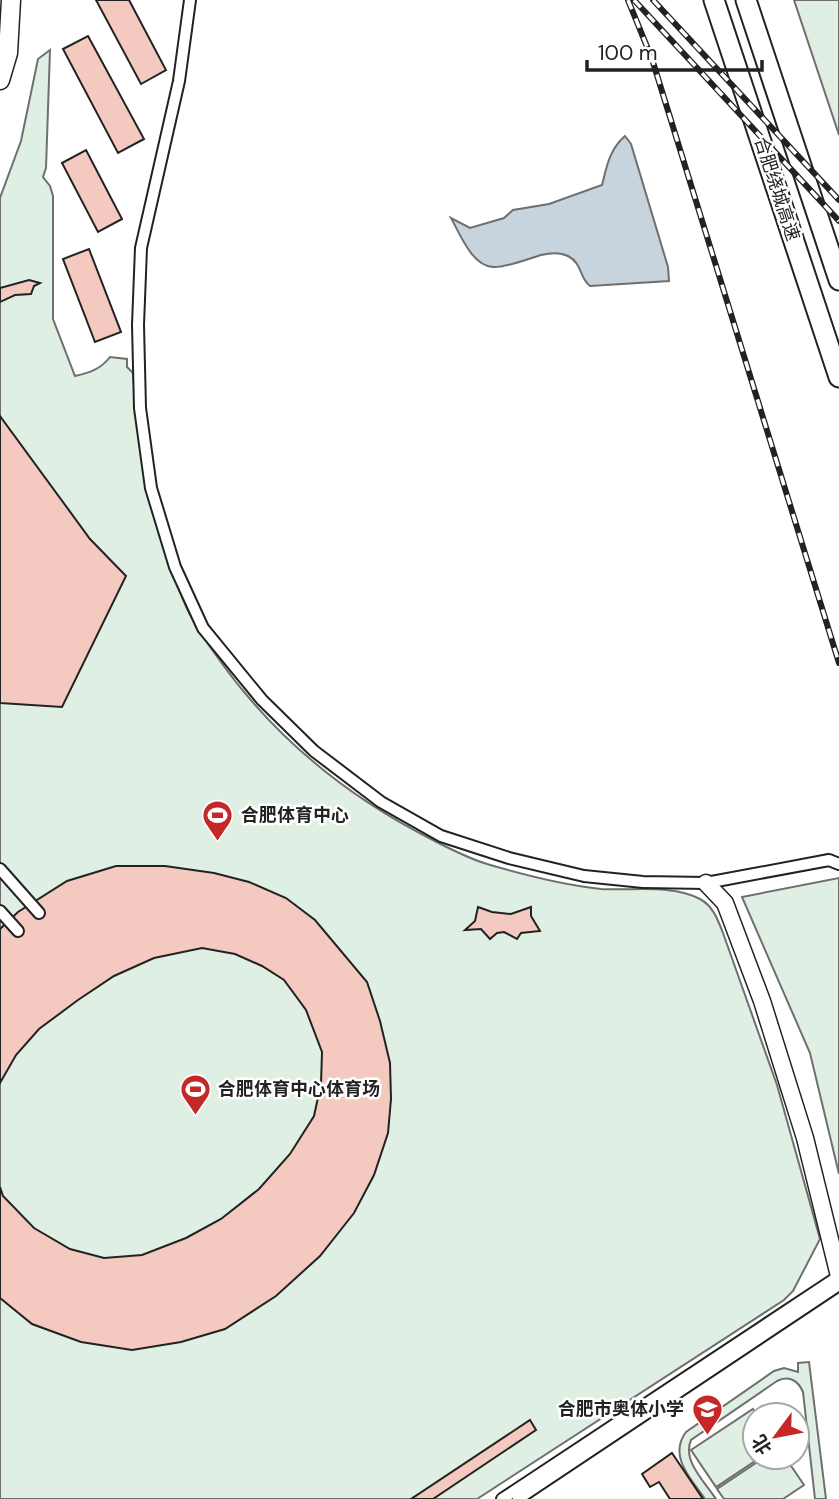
<svg xmlns="http://www.w3.org/2000/svg" width="839" height="1499" font-family="'DM Sans','Noto Sans SC',sans-serif">
	<style>
		.green { fill: #e0efe3; stroke: #6f6f6f; stroke-width: 2 }
		.water { fill: #c7d3dd; stroke: #6f6f6f; stroke-width: 2 }
		.building { fill: #f3c9c0; stroke: #222; stroke-width: 2 }
		.lines { fill: none; stroke-linecap: round; stroke-linejoin: round }
		.street-casing { stroke: #222; stroke-width: 14 }
		.secondary-casing { stroke: #222; stroke-width: 19 }
		.primary-casing { stroke: #222; stroke-width: 21 }
		.highway-casing { stroke: #222; stroke-width: 23 }
		.street { stroke: #fff; stroke-width: 10 }
		.secondary { stroke: #fff; stroke-width: 16 }
		.primary { stroke: #fff; stroke-width: 18 }
		.highway { stroke: #fff; stroke-width: 19 }
		.rail-casing { stroke: #222; stroke-width: 6 }
		.rail { stroke: #fff; stroke-width: 3.5; stroke-dasharray: 10; stroke-linecap: butt }
		.labels { text-anchor: middle; dominant-baseline: central; stroke-width: 5; stroke-linejoin: round; paint-order: stroke }
		.street-label { font-size: 18px; fill: #222; stroke: #fff }
		.poi-label { font-size: 18px; font-weight: bold; fill: #222; stroke: #fff; text-anchor: start }
	</style>
	<rect width="100%" height="100%" fill="#fff"/>
	<!-- green -->
	<path class="green" d="M 794,0 L 839,0 L 839,135 Z
		M 50,50 L 46,168 L 43,177 L 50,186 L 53,196 L 53,319 L 75,376 C 89,373 101,369 110,357 L 127,359 L 127,367 L 133,373 C 135,403 140,432 146,462 C 155,511 165,558 185,604 C 193,623 206,641 218,658 C 273,736 345,795 429,838 C 448,848 467,858 487,864 C 524,875 563,885 601,889 C 632,891 672,884 700,899 C 713,906 718,920 723,933 L 777,1085 L 820,1239 L 793,1291 L 784,1300 L 477,1499 L 0,1499 L 0,198 L 21,141 L 38,59 Z
		M 839,878 L 839,1174 L 810,1053 L 742,897 Z
		M 809,1362 L 826,1499 L 815,1499 L 803,1392 C 798,1380 788,1375 777,1381 L 691,1440 C 682,1461 705,1482 716,1499 L 705,1499 C 691,1479 668,1456 686,1432 L 774,1371 L 784,1368 L 798,1372 L 798,1363 Z
		M 753,1409 L 757,1415 L 755,1415 L 755,1457 L 761,1457 L 716,1487 L 691,1450 Z
		M 765,1457 L 785,1457 L 804,1485 L 783,1499 L 724,1499 L 717,1489 Z"/>
	<!-- water -->
	<path class="water" d="M 625,136 L 631,144 L 668,267 L 669,281 L 590,286 C 579,278 583,264 568,256 C 560,252 549,253 541,255 C 528,259 505,268 493,267 C 472,266 460,234 451,218 L 470,228 L 504,218 L 513,210 L 549,204 L 602,185 C 607,166 609,150 625,136 Z"/>
	<!-- building -->
	<path class="building" d="M 96,0 L 129,0 L 166,70 L 141,84 Z
		M 88,36 L 144,139 L 118,153 L 63,49 Z
		M 86,150 L 122,219 L 98,232 L 62,163 Z
		M 89,249 L 121,332 L 95,342 L 63,259 Z
		M 29,280 L 40,283 L 34,286 L 31,294 L 15,295 L 0,302 L 0,288 Z
		M 0,416 L 90,539 L 126,576 L 62,707 L 0,703 Z
		M 116,866 L 165,866 L 214,873 L 249,882 L 286,898 L 315,920 L 367,982 L 380,1021 L 390,1063 L 391,1099 L 388,1133 L 374,1175 L 354,1213 L 320,1256 L 276,1296 L 225,1329 L 181,1342 L 132,1350 L 81,1342 L 32,1324 L 0,1298 L 0,1187 L 3,1196 L 34,1228 L 70,1249 L 104,1258 L 142,1255 L 186,1238 L 221,1219 L 259,1189 L 290,1154 L 314,1116 L 321,1084 L 322,1052 L 306,1010 L 284,980 L 262,966 L 235,954 L 202,948 L 154,958 L 114,976 L 78,1000 L 39,1029 L 16,1055 L 0,1083 L 0,929 L 18,912 L 67,881 Z
		M 478,907 L 492,912 L 511,914 L 531,907 L 531,916 L 540,931 L 521,933 L 517,939 L 504,932 L 497,933 L 490,939 L 481,929 L 465,930 L 475,921 Z
		M 530,1420 L 536,1430 L 433,1499 L 411,1499 Z
		M 672,1453 L 703,1499 L 670,1499 L 659,1482 L 650,1487 L 642,1474 Z"/>
	<g class="lines">
		<defs>
			<path id="street" d="M 190,0 L 179,81 L 141,248 L 138,325 L 140,408 L 151,488 L 175,567 L 203,628 L 262,700 L 314,751 L 381,802 L 441,836 L 509,858 L 584,876 L 643,882 L 706,883 L 829,860 L 839,864
				M 0,869 L 39,913
				M 0,911 L 18,931
				M 502,1499 L 839,1276
				M 518,1499 L 839,1285"/>
			<path id="secondary" d="M 706,883 L 725,903 L 762,1001 L 805,1138 L 839,1276"/>
			<path id="primary" d="M 0,80 L 8,53 L 11,0"/>
			<path id="highway" d="M 714,0 L 839,377
				M 746,0 L 839,280"/>
		</defs>
		<!-- street casing -->
		<use href="#street" class="street-casing"/>
		<!-- secondary casing -->
		<use href="#secondary" class="secondary-casing"/>
		<!-- primary casing -->
		<use href="#primary" class="primary-casing"/>
		<!-- highway casing -->
		<use href="#highway" class="highway-casing"/>
		<!-- street -->
		<use href="#street" class="street"/>
		<!-- secondary -->
		<use href="#secondary" class="secondary"/>
		<!-- primary -->
		<use href="#primary" class="primary"/>
		<!-- highway -->
		<use href="#highway" class="highway"/>
		<defs>
			<path id="rail" d="M 628,0 L 652,59 L 839,663
				M 634,0 L 839,221
				M 653,0 L 839,200"/>
		</defs>
		<!-- rail casing -->
		<use href="#rail" class="rail-casing"/>
		<!-- rail -->
		<use href="#rail" class="rail"/>
	</g>
	<!-- icons -->
	<defs>
		<symbol id="stadium-pin" viewBox="-11 -11 22 30"><path d="M0 17L-7.5 6A9.5 9.5 0 1 1 7.5 6Z" fill="#c62828" stroke="#fff"/><path d="M0-5a6.5 5 0 1 0 0 10a6.5 5 0 1 0 0-10ZM-3.5-1.8h7v3.6h-7Z" fill="#fff"/></symbol>
		<symbol id="school-pin" viewBox="-11 -11 22 30"><path d="M0 17L-7.5 6A9.5 9.5 0 1 1 7.5 6Z" fill="#c62828" stroke="#fff"/><path d="M0-5L7-2L0 1L-7-2ZM-4 1L0 2.5L4 1V4Q0 6-4 4Z" fill="#fff"/></symbol>
	</defs>
	<g fill-rule="evenodd">
		<use href="#stadium-pin" x="200" y="798" width="35" height="47"/>
		<use href="#stadium-pin" x="178" y="1072" width="35" height="47"/>
		<use href="#school-pin" x="690" y="1392" width="35" height="47"/>
	</g>
	<g class="labels">
		<!-- street labels -->
		<g class="street-label">
			<text transform="translate(777 189) rotate(72)">合肥绕城高速</text>
		</g>
		<!-- poi labels -->
		<g class="poi-label">
			<text x="241" y="815">合肥体育中心</text>
			<text x="218" y="1089">合肥体育中心体育场</text>
			<text x="684" y="1409" text-anchor="end">合肥市奥体小学</text>
		</g>
	</g>
	<!-- north arrow -->
	<g transform="translate(776 1436) rotate(238)"><circle r="33" fill="#ffffff" stroke="#a7a7a7" stroke-width="2"/>
	<path d="M0-5L12 26L0 18L-12 26Z" fill="#c62828"/>
	<text y="-10" font-size="19" font-weight="bold" text-anchor="middle" fill="#222222">北</text>
	</g>
	<!-- scale -->
	<path d="M587 60v10h175v-10" fill="none" stroke="#222222" stroke-width="3.5"/>
	<text x="598" y="60" font-size="21" fill="#222222" stroke="#ffffff" stroke-width="5" paint-order="stroke">100 m</text>
</svg>
